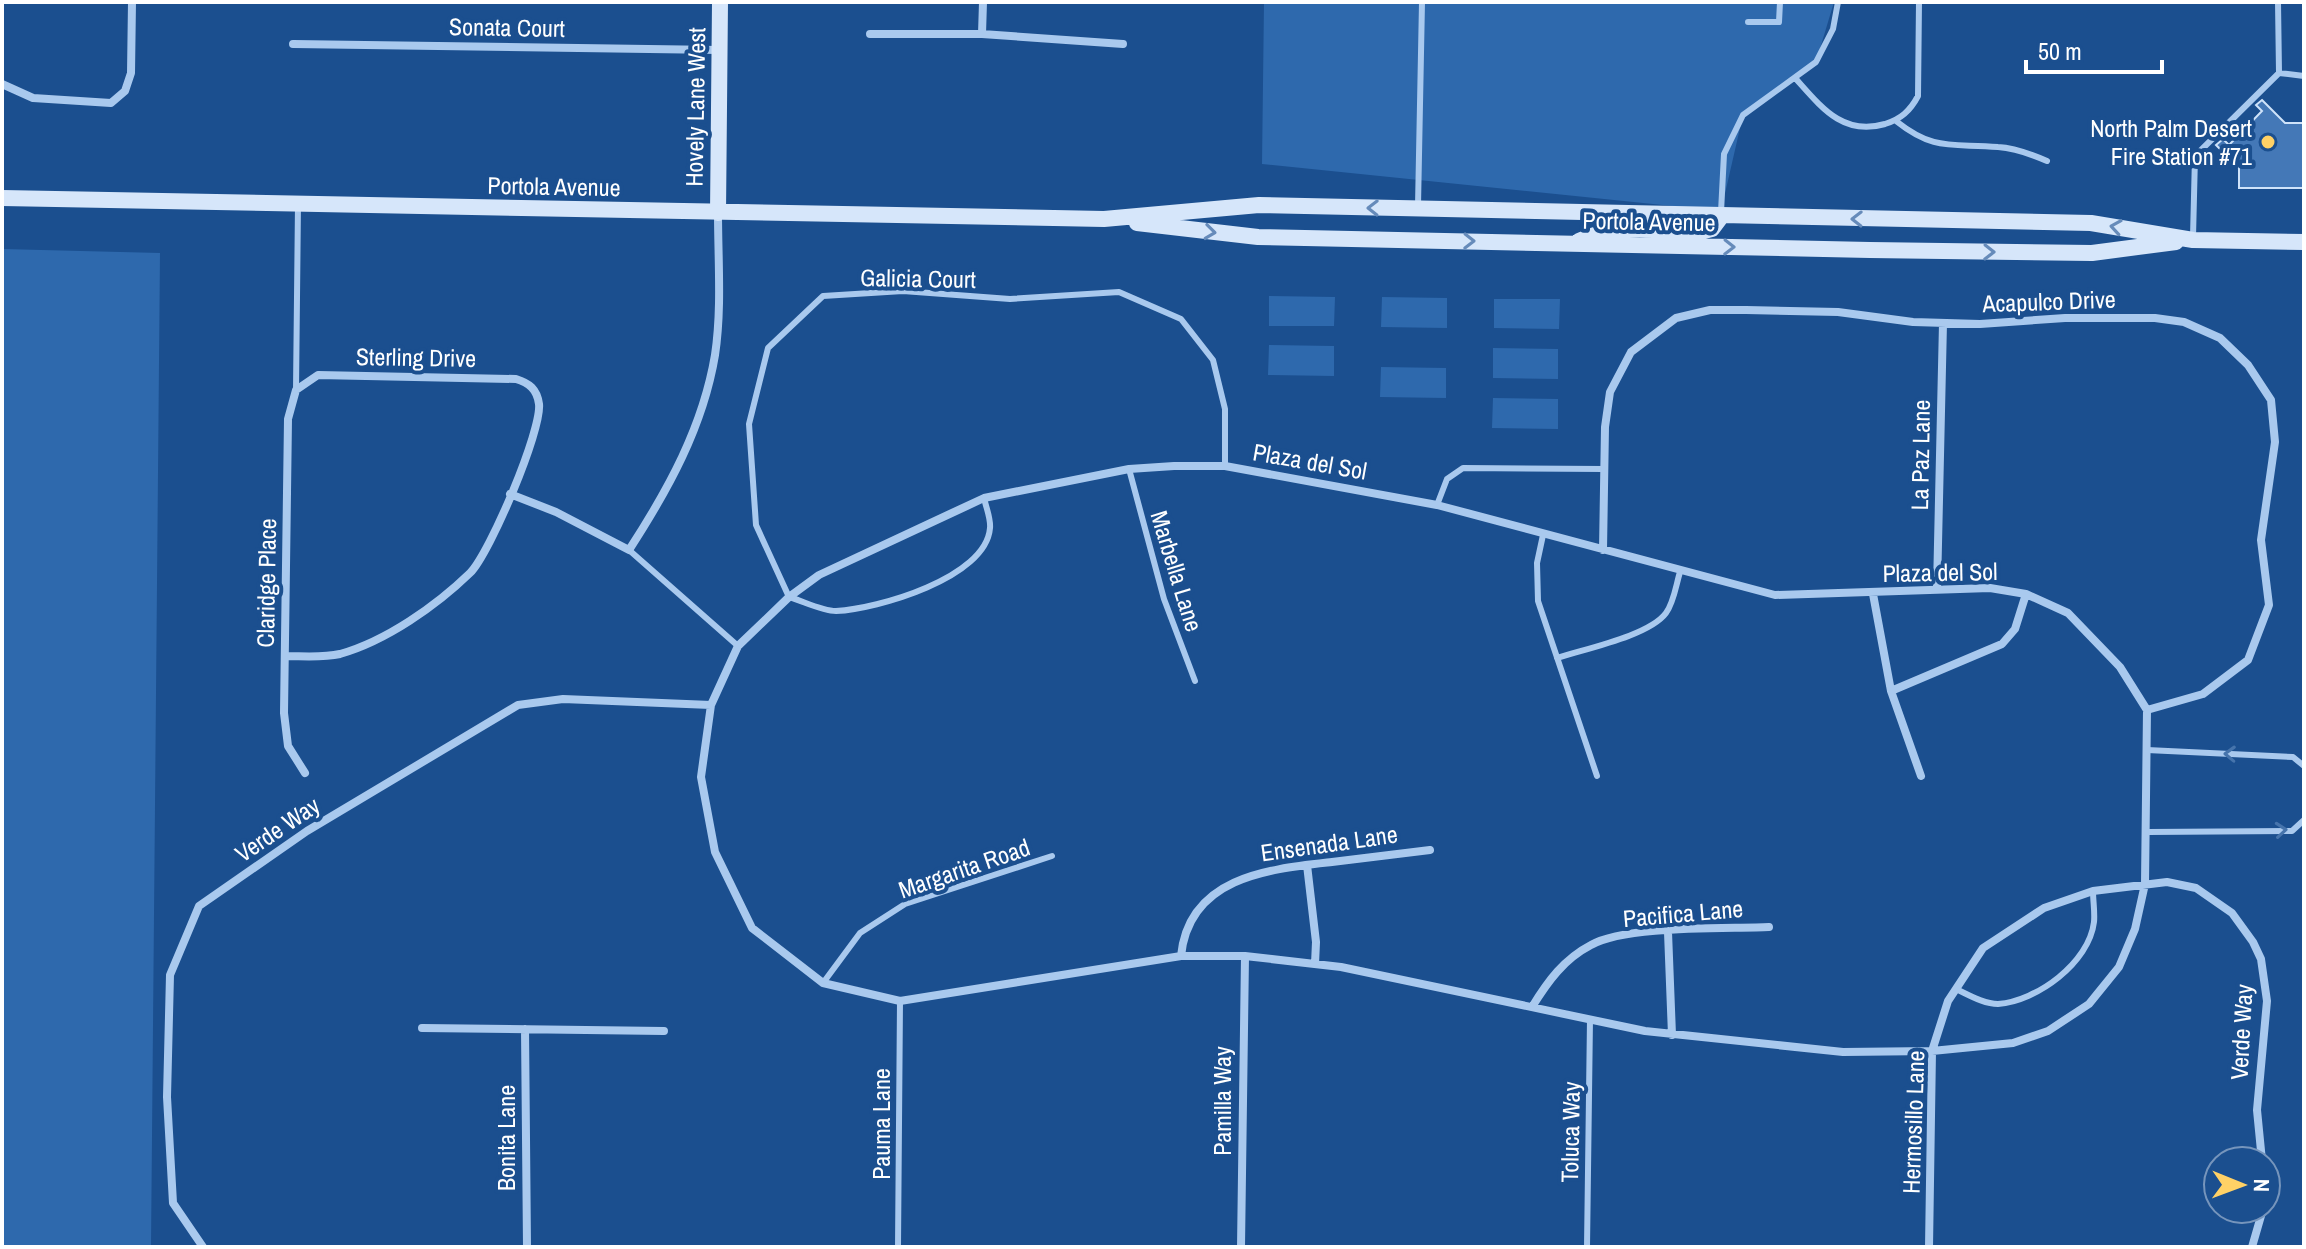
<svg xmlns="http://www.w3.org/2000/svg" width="2306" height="1249" font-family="'Archivo Narrow',sans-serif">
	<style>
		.green { fill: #2e69ad }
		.building { fill: #4478b7; stroke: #cfe3fa; stroke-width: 2 }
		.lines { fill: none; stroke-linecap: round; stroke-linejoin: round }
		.lane { stroke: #a9c9ee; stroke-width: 6 }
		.street { stroke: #a9c9ee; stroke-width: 8 }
		.secondary { stroke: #d6e6fa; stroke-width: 16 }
		.oneway { stroke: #668bba }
		.oneway2 { stroke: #4674ac }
		.poi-dot { fill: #ffd166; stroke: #1b4f8f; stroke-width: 3 }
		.labels { text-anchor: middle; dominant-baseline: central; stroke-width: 8; stroke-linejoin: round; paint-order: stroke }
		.street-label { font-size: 24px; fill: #fff; stroke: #1b4f8f }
		.poi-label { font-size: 24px; fill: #fff; stroke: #1b4f8f; text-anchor: end }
	</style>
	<rect width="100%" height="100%" fill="#1b4f8f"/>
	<!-- green -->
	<path class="green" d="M 1264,2 L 1834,2 L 1816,62 L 1743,115 L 1721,211 L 1262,164 Z
		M 2,249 L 160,253 L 151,1247 L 2,1247 Z
		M 1269,296 L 1335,297 L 1334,326 L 1269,326 Z
		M 1382,297 L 1447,298 L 1447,328 L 1381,327 Z
		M 1494,299 L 1560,299 L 1559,329 L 1494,328 Z
		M 1269,345 L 1334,346 L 1334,376 L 1268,375 Z
		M 1493,348 L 1558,349 L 1558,379 L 1493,378 Z
		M 1381,367 L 1446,368 L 1446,398 L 1380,397 Z
		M 1493,398 L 1558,399 L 1558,429 L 1492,428 Z"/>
	<!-- building -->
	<path class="building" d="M 2262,100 L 2285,123 L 2304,123 L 2304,188 L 2239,188 L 2239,168 L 2216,145 L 2223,139 L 2229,145 L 2262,111 L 2256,105 Z"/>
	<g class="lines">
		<!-- lane -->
		<path class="lane" d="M 2278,2 L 2279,73
			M 1748,22 L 1779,22 L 1780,2
			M 1796,79 C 1822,108 1843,136 1885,124 C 1901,119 1910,111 1918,96 L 1919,2
			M 1896,121 C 1935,152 1952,143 1998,147 C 2015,148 2031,154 2047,161
			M 1418,206 L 1422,2
			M 1721,212 L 1724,154 L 1743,115 L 1816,62 L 1833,29 L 1838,2
			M 2193,237 L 2195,156 L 2279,73 L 2304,76
			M 296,390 L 298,204
			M 1129,469 L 1164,599 L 1195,681
			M 984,498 C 986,507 991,519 990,528 C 986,578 877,609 836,611 C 822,611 803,601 789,597 L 756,525 L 749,424 L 768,348 L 823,296 L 903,291 L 1010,299 L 1119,292 L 1181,319 L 1213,360 L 1225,409 L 1225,466
			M 1437,505 L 1447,479 L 1463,468 L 1604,469
			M 1543,535 L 1537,563 L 1538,601 L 1597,776
			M 629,550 L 738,646
			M 1557,658 C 1584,649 1649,636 1666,613 C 1674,602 1676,585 1680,572
			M 2147,750 L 2293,757 L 2304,766
			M 2148,832 L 2292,831 L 2304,820
			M 823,983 L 860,933 L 905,904 L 1052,856
			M 1956,989 C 1969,995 1984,1004 1998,1004 C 2037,1001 2089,963 2094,922 C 2095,912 2093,901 2093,891
			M 898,1247 L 900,1001
			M 1587,1247 L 1590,1019"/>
		<!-- street -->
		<path class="street" d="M 870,34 L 982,34 L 1123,44
			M 982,34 L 983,2
			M 293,44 L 719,50
			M 2,84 L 33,98 L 111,103 L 125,91 L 131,73 L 132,2
			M 1174,466 L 1225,466 L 1437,505 L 1775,595 L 1990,588 L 2026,594 L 2068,613 L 2120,667 L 2147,710 L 2145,884 L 2135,929 L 2119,967 L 2089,1004 L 2048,1031 L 2013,1043 L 1932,1051 L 1843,1052 L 1645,1031 L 1341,967 L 1245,956 L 1181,956 L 900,1001 L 823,983 L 752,928 L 715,852 L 701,777 L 711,705 L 738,646 L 789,597 L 819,575 L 984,498 L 1129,469 Z
			M 510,494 L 556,512 L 629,550 C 668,490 703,427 715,355 C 722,309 718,260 718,213
			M 1603,550 L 1605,427 L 1610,392 L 1631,352 L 1676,318 L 1710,310 L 1746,310 L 1838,312 L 1913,322 L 1980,324 L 2065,318 L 2155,318 L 2184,322 L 2220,338 L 2248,365 L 2271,400 L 2275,442 L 2261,540 L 2269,605 L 2248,660 L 2203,694 L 2147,710
			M 1937,588 L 1943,323
			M 1873,594 L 1891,691 L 2002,644 L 2015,629 L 2026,594
			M 285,656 C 303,656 322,658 340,654 C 386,641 436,606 470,573 C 490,553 542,430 539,404 C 537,389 529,383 516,379 L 318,375 L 296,390 L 288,419 L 284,713 L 288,746 L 305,773
			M 1891,691 L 1921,776
			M 1307,865 L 1316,942 L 1315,964
			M 1668,932 L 1672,1035
			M 1181,956 C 1189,876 1270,869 1332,862 C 1365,858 1397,854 1430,850
			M 1532,1007 C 1548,981 1564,959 1591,945 C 1626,925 1726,929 1769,927
			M 422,1028 L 664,1031
			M 525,1029 L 527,1247
			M 203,1247 L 173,1203 L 167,1097 L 170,975 L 199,906 L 307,831 L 518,705 L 563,699 L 711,705
			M 1241,1247 L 1245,956
			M 1929,1247 L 1932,1051 L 1948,1001 L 1983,948 L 2044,908 L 2093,891 L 2167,882 L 2196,888 L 2232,913 L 2253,942 L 2261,959 L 2267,1001 L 2257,1110 L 2262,1161
			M 2252,1247 L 2263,1209"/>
		<!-- secondary -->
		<path class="secondary" d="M 2,198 L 1104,219 L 1259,205 L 2091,223 L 2193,240 L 2304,242
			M 718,213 L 720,2
			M 1137,223 L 1258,237 L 1870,250 L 2092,253 L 2176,242
			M 1579,241 C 1616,223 1660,230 1700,232 L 1712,229 L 1721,217"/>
	</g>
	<!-- one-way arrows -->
	<defs><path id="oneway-chevron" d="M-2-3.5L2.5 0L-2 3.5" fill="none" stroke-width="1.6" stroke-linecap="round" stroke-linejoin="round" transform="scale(2)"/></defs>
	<g class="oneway">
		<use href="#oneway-chevron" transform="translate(1373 208) rotate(-179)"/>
		<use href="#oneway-chevron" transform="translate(1857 219) rotate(-179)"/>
		<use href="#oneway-chevron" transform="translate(2116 227) rotate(-171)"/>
		<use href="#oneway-chevron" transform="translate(1210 232) rotate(7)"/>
		<use href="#oneway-chevron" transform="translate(1469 241) rotate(1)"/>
		<use href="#oneway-chevron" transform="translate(1729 247) rotate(1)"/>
		<use href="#oneway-chevron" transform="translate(1989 252) rotate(1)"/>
	</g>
	<g class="oneway2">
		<use href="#oneway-chevron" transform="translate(2230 754) rotate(-178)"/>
		<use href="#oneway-chevron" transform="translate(2281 830) rotate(-5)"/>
	</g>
	<!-- markers -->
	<circle class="poi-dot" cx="2268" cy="142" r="8"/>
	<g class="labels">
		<!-- street labels -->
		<g class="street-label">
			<text transform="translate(507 27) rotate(1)">Sonata Court</text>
			<text transform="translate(695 107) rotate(-89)">Hovely Lane West</text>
			<text transform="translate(554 186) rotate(1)">Portola Avenue</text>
			<text transform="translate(1649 221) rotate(1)">Portola Avenue</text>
			<text transform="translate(918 278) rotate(1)">Galicia Court</text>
			<text transform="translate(2049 301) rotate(-2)">Acapulco Drive</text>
			<text transform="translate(416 357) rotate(1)">Sterling Drive</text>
			<text transform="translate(1920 455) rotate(-89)">La Paz Lane</text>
			<text transform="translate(1310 461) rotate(10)">Plaza del Sol</text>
			<text transform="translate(1177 571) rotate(73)">Marbella Lane</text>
			<text transform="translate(1940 572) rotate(-1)">Plaza del Sol</text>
			<text transform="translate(266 583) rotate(-89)">Claridge Place</text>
			<text transform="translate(277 829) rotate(-34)">Verde Way</text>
			<text transform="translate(1329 843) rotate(-8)">Ensenada Lane</text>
			<text transform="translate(964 868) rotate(-19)">Margarita Road</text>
			<text transform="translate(1683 913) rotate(-5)">Pacifica Lane</text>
			<text transform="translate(2241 1032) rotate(-87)">Verde Way</text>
			<text transform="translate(1222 1101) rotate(-90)">Pamilla Way</text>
			<text transform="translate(1913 1122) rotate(-88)">Hermosillo Lane</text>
			<text transform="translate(881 1124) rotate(-90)">Pauma Lane</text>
			<text transform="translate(1570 1132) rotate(-89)">Toluca Way</text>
			<text transform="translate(506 1138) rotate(-90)">Bonita Lane</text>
		</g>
		<!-- poi labels -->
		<g class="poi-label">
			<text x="2252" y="128">North Palm Desert<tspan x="2252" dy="28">Fire Station #71</tspan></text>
		</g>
	</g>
	<!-- border -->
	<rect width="2306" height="1249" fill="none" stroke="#ffffff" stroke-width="8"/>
	<!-- north arrow -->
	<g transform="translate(2242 1185) rotate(91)"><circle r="38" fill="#1b4f8f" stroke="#7695bc" stroke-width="2"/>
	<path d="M0-6L14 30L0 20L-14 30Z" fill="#ffd166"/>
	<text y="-12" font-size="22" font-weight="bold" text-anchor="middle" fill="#ffffff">N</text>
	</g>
	<!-- scale -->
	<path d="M2026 60v12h136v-12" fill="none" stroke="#ffffff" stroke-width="4"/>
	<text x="2038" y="60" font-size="24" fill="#ffffff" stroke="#1b4f8f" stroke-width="6" paint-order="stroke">50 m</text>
</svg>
